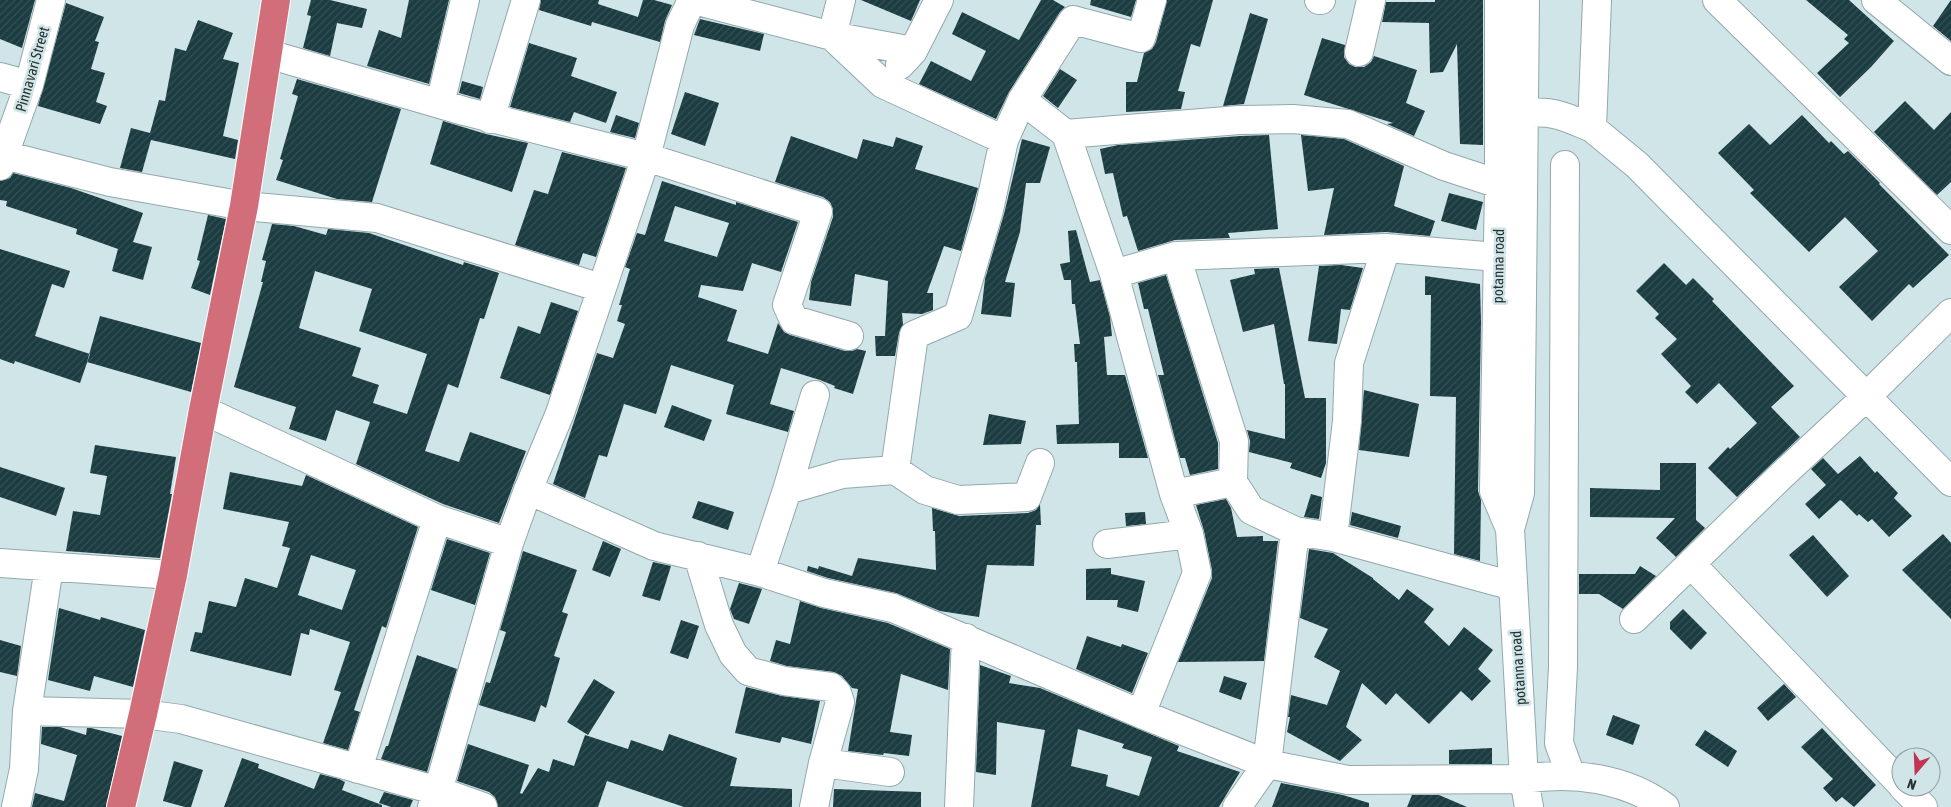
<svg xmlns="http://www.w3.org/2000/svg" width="1951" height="807" font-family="'Asap Condensed',sans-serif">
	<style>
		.building { fill: url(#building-hatch); fill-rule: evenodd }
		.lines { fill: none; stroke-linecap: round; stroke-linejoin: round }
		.minor-casing { stroke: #93a8ac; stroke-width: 30 }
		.highway-casing { stroke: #fff; stroke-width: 30 }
		.minor { stroke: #fff; stroke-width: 28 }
		.highway { stroke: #d26e7a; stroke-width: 28 }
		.labels { text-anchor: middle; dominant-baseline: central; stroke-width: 5; stroke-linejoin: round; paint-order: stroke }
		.street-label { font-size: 15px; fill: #293233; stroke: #cfe5e8 }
	</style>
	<defs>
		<pattern id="building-hatch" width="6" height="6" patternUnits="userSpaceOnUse" patternTransform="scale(1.25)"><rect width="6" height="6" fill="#1b3c41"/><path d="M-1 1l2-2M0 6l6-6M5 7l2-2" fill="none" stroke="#345054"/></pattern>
	</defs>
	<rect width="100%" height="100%" fill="#cfe5e8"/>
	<!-- building -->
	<path class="building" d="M 0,0 L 35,0 L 22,48 L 0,39 Z
		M 311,0 L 330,0 L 367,9 L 362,28 L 337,23 L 330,56 L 303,48 L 311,16 L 307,15 Z
		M 409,0 L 449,0 L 429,84 L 367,66 L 379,30 L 401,38 Z
		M 541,0 L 599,0 L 598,4 L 638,17 L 643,0 L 654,0 L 672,5 L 665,21 L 660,42 L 592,22 L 591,26 L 539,10 Z
		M 861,0 L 920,0 L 911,21 Z
		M 1041,0 L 1053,0 L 1065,7 L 1060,12 L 1009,92 L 996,119 L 919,84 L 931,61 L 971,81 L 986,51 L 952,34 L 962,12 L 1019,40 Z
		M 1091,0 L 1136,0 L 1131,17 L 1090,5 Z
		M 1167,0 L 1213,0 L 1200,47 L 1191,44 L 1178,91 L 1185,92 L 1181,109 L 1126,112 L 1126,82 L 1137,82 L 1144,53 L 1152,49 L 1156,42 Z
		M 1435,0 L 1483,0 L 1483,145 L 1460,144 L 1457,44 L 1443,72 L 1430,73 L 1429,23 L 1382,22 L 1386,2 L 1435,2 Z
		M 1806,0 L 1849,0 L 1894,41 L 1871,67 L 1840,97 L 1817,73 L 1849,43 L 1844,39 L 1848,35 Z
		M 1951,0 L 1951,41 L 1933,26 Z
		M 66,3 L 104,17 L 95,41 L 99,42 L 91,69 L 105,73 L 96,102 L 107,106 L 100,124 L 38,106 Z
		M 1250,13 L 1268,19 L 1244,104 L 1223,106 Z
		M 700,19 L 764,34 L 760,51 L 694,35 Z
		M 198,20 L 233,33 L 223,59 L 239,63 L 223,136 L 238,140 L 235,159 L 151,140 L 142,172 L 120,168 L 131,128 L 150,133 L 159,100 L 165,101 L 175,48 L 186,51 Z
		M 1322,38 L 1345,45 L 1344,57 L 1349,64 L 1355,67 L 1364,67 L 1371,62 L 1374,56 L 1417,70 L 1406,103 L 1425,111 L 1414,136 L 1387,124 L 1393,123 L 1304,95 Z
		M 529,43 L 577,58 L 571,76 L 617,92 L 606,123 L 574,112 L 570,122 L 510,107 Z
		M 1060,69 L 1077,80 L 1058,108 L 1043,96 Z
		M 297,79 L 401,109 L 372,202 L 337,199 L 276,180 L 283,160 L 280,159 L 298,96 L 292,94 Z
		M 462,81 L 483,87 L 480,99 L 459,93 Z
		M 685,92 L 719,103 L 705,146 L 671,134 Z
		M 1905,101 L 1934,130 L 1951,112 L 1951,182 L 1937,195 L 1874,132 Z
		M 616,115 L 639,123 L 635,138 L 610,132 Z
		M 1802,115 L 1829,143 L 1831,141 L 1844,154 L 1848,151 L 1880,183 L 1879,184 L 1949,255 L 1913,288 L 1909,284 L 1872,321 L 1839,287 L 1878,251 L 1845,217 L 1809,252 L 1750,193 L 1754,190 L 1718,153 L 1749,124 L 1770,145 Z
		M 443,121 L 486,134 L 528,143 L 512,192 L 430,164 Z
		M 1269,135 L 1278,229 L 1228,233 L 1230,238 L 1175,240 L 1138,251 L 1127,216 L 1123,217 L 1113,173 L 1105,174 L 1100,149 L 1118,145 L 1240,136 Z
		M 1301,135 L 1344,139 L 1404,166 L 1394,206 L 1435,221 L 1430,236 L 1386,232 L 1324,235 L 1334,188 L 1308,191 Z
		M 791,136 L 857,159 L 863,139 L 893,147 L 896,137 L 923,146 L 915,169 L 978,188 L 961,251 L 944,246 L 927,293 L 933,293 L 933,310 L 922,314 L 902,313 L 903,325 L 899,333 L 895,356 L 876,356 L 875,336 L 885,336 L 888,281 L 855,274 L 851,306 L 809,300 L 811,282 L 833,217 L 833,209 L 830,202 L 823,197 L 775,182 Z
		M 1022,139 L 1050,147 L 1040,183 L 1026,183 L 1020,232 L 1005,282 L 1015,283 L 1011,317 L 981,314 L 985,279 L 1004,214 Z
		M 562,152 L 626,168 L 596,257 L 583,253 L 579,265 L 515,245 L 534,190 L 548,194 Z
		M 13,173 L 71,188 L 143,213 L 133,242 L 152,247 L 143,280 L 112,271 L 118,249 L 76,234 L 77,229 L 6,206 L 7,201 L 0,200 L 0,181 L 10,178 Z
		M 662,181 L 736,205 L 736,202 L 798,222 L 781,272 L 752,263 L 743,291 L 701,285 L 698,297 L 737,310 L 727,341 L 768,354 L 778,323 L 784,332 L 790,335 L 845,351 L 852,351 L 857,349 L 866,351 L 853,394 L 834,388 L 835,386 L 820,380 L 781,368 L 770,404 L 794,411 L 788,432 L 726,414 L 734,385 L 671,365 L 656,414 L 624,404 L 607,457 L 599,455 L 585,498 L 553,484 L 597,353 L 613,358 L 625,324 L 617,321 L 622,305 L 619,305 L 630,269 L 625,267 L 637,233 L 645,235 ZM 675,206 L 729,223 L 717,257 L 664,241 Z
		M 1449,193 L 1483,202 L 1476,230 L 1441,221 Z
		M 208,215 L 226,219 L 210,295 L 191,288 L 200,261 L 197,260 Z
		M 272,224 L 294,226 L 326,235 L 328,229 L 369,233 L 463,265 L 464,262 L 499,273 L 484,319 L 480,318 L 458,388 L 448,384 L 425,451 L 459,462 L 470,432 L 526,451 L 499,523 L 443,504 L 356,464 L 370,422 L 336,410 L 326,441 L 289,429 L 296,407 L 234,387 L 263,282 L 261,282 L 266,261 L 262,260 ZM 315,271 L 372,289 L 359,331 L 427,354 L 407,414 L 373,403 L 379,385 L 352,376 L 361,348 L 299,328 Z
		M 1076,230 L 1090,282 L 1100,280 L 1110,317 L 1112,336 L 1104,337 L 1107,375 L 1125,375 L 1148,458 L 1119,458 L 1119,443 L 1057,444 L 1056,425 L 1079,424 L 1077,362 L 1075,362 L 1074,344 L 1080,344 L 1075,304 L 1072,304 L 1071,280 L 1064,280 L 1060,264 L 1070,262 L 1068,231 Z
		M 0,249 L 70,271 L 64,288 L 52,284 L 35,336 L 90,354 L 80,383 L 15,361 L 14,364 L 0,359 Z
		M 1664,263 L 1686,285 L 1693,278 L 1714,299 L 1712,301 L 1794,386 L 1771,407 L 1800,437 L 1737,497 L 1708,468 L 1728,447 L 1730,449 L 1757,423 L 1719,383 L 1697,404 L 1685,392 L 1691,386 L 1661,354 L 1677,339 L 1655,318 L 1659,314 L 1636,291 Z
		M 1341,265 L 1363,268 L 1350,310 L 1341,309 L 1337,344 L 1308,341 L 1319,266 Z
		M 1279,268 L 1305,398 L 1326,398 L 1326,463 L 1321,478 L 1290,468 L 1292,463 L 1249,452 L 1250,441 L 1247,430 L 1285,439 L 1285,384 L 1284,384 L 1274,324 L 1243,332 L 1230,280 L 1255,274 L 1254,269 Z
		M 1166,275 L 1218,443 L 1218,469 L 1190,475 L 1185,458 L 1180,458 L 1158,375 L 1164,375 L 1148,309 L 1144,309 L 1138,283 Z
		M 1425,276 L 1480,284 L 1481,322 L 1478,491 L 1481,500 L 1480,561 L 1454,554 L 1456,397 L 1430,396 L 1431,295 L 1425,295 Z
		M 551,302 L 578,311 L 550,395 L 500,378 L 518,326 L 540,334 Z
		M 100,316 L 201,343 L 191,392 L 87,362 Z
		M 1364,390 L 1419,404 L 1409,457 L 1359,450 Z
		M 672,405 L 712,420 L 704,441 L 664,427 Z
		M 989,414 L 1026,421 L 1021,444 L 983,445 Z
		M 95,445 L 176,457 L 170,494 L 172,494 L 160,558 L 66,551 L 73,511 L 100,515 L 107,476 L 90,473 Z
		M 1860,456 L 1875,473 L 1877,471 L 1898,493 L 1894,498 L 1912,516 L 1889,537 L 1872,519 L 1868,522 L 1859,514 L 1857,516 L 1842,501 L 1840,500 L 1819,519 L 1805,504 L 1826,485 L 1811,469 L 1823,458 L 1838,474 Z
		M 1660,463 L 1696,463 L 1696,520 L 1705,528 L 1676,557 L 1656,538 L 1675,518 L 1590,517 L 1590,488 L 1660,490 Z
		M 0,467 L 65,488 L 56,516 L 0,497 Z
		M 230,472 L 302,486 L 306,475 L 418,527 L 386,628 L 382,626 L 354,710 L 360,712 L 348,750 L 323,743 L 341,692 L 334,690 L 350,642 L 310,629 L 309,635 L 301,633 L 291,676 L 190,651 L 195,632 L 202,633 L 209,601 L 236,607 L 245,578 L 277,588 L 290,548 L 282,546 L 289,522 L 223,509 ZM 311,555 L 356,570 L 342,610 L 298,595 Z
		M 1311,494 L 1322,497 L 1319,519 L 1304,517 Z
		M 1226,499 L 1231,508 L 1237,537 L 1263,536 L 1263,541 L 1278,541 L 1264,661 L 1178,662 L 1212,578 L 1212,570 L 1204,531 L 1196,505 Z
		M 698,501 L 734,512 L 728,530 L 692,518 Z
		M 1040,504 L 1041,525 L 1036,525 L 1034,566 L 987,565 L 979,617 L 940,611 L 896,593 L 828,578 L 807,571 L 808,566 L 818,569 L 819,566 L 852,576 L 858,558 L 936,570 L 935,531 L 933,531 L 932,508 L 959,516 L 1028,513 L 1036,510 Z
		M 1145,512 L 1146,524 L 1126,526 L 1125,513 Z
		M 1352,512 L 1401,526 L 1398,538 L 1350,525 Z
		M 1943,534 L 1951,543 L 1951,619 L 1902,570 Z
		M 1813,535 L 1849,576 L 1827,597 L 1789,555 Z
		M 447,539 L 490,553 L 475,605 L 431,590 Z
		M 603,541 L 621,549 L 610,577 L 592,570 Z
		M 1309,549 L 1333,553 L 1373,578 L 1373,579 L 1399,600 L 1407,589 L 1434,609 L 1424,622 L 1449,646 L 1464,627 L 1493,650 L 1478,669 L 1491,681 L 1472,701 L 1461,691 L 1429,724 L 1396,693 L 1386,705 L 1362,683 L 1346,727 L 1362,740 L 1340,761 L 1287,732 L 1290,717 L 1288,717 L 1291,695 L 1327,705 L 1340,671 L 1314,657 L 1328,629 L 1300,618 Z
		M 523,551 L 577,570 L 562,612 L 568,614 L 554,656 L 560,658 L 546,708 L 541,705 L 535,722 L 479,705 L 486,682 L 490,683 L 506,632 L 500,630 Z
		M 653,562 L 671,566 L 660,601 L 642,596 Z
		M 1640,566 L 1656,576 L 1623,609 L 1599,594 L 1579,594 L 1579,574 L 1635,574 Z
		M 1111,568 L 1111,574 L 1145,581 L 1138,612 L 1117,607 L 1118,600 L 1086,600 L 1086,569 Z
		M 739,583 L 762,589 L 749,624 L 734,619 L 730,609 Z
		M 800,601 L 821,608 L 888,623 L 950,649 L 948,690 L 901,674 L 890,732 L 912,735 L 909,756 L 884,753 L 883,755 L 848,751 L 858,689 L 852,688 L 842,676 L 834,672 L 787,666 L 770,661 L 776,640 L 790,644 Z
		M 59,608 L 100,620 L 101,617 L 145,630 L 133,687 L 94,676 L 90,691 L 48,680 Z
		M 1683,609 L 1707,633 L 1691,650 L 1670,629 L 1670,622 Z
		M 681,620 L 699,626 L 688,659 L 670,653 Z
		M 1087,636 L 1121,647 L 1122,644 L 1148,653 L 1132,693 L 1076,669 Z
		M 0,640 L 21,646 L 17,676 L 0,672 Z
		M 417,655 L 457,669 L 427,772 L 381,759 L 386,746 L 388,746 Z
		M 980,665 L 1011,676 L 1009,683 L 1040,688 L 1179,746 L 1177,751 L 1240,772 L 1219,807 L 1031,807 L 1045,730 L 997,722 L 996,775 L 976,772 ZM 1078,729 L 1124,744 L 1122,748 L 1152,757 L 1139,796 L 1106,786 L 1108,775 L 1071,766 Z
		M 1224,676 L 1247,683 L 1241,700 L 1219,692 Z
		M 594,679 L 615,692 L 588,735 L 567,722 Z
		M 1784,684 L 1796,697 L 1768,721 L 1757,708 Z
		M 746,687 L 782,696 L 820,701 L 811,744 L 782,737 L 780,743 L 735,733 Z
		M 1613,715 L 1640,725 L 1633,745 L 1606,735 Z
		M 42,727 L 60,727 L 86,735 L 87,728 L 91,728 L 122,736 L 106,807 L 32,807 L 35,793 L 64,801 L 77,755 L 41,744 Z
		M 1822,728 L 1876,785 L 1854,807 L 1842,797 L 1836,802 L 1823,788 L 1833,779 L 1801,747 Z
		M 1705,730 L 1737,751 L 1728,767 L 1695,745 Z
		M 669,734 L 737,758 L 730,786 L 792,789 L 792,807 L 684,807 L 607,781 L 598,807 L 498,807 L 495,797 L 489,792 L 457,781 L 468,744 L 529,765 L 520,793 L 522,794 L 538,768 L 549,772 L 553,759 L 574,766 L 585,735 L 628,749 L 631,740 L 663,751 Z
		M 1492,748 L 1492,764 L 1449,764 L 1449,750 Z
		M 242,758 L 259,764 L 258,768 L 314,789 L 320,774 L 339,779 L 345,782 L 342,790 L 382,805 L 382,807 L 224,807 Z
		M 174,761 L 203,770 L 191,807 L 185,807 L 163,801 Z
		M 1281,783 L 1343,795 L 1369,803 L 1369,807 L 1272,807 Z
		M 834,789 L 921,792 L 921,807 L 833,807 Z
		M 384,792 L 413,800 L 410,807 L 391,807 L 379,803 Z
		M 1412,795 L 1439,795 L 1467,807 L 1407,807 Z"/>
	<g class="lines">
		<defs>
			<path id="minor" d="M 694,0 L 832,36 L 913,51
				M 841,0 L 832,36 L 883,84 L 1004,140
				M 1319,0 L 1321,0
				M 1499,0 L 1499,184 L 1494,491 L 1510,529
				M 1525,0 L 1520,493 L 1510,529 L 1524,779 L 1529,807
				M 1597,0 L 1592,128 L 1637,165 L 1951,482
				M 1717,0 L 1951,230
				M 1876,0 L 1951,61
				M 1359,52 L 1371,0
				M 268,54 L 464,111 L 646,157 L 818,212 L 787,305 L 794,320 L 849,336
				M 900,65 L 913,51 L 939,0
				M 0,77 L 29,85
				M 1022,100 L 1066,134
				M 440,104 L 465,0
				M 1523,114 C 1551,109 1566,117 1592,128
				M 490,119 L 526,0
				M 4,155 L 110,182 L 244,206 L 377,218 L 601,288
				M 1565,165 L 1563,667 L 1559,743 L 1571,776
				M 0,166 L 29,85 L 51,0
				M 1176,256 L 1234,441 L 1233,482 L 1251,510 L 1295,531 L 1333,537 L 1513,586
				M 1114,274 L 1176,256 L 1386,248 L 1498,257
				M 203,410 L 437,519 L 509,543
				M 895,470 L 925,490 L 958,500 L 1027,497 L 1040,463
				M 528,490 L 654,546 L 760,572 L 824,593 L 893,608 L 1141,714 L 1267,764 L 1348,780 L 1524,779 C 1573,771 1625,778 1665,807
				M 787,490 L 842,474 L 895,470 L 914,335 L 958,316 L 989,210 L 1004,140 L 1022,100 L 1073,20 L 1141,38 L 1152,0
				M 1174,494 L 1233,482
				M 1333,537 L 1347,421 L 1349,363 L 1386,248
				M 1107,544 L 1189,534
				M 698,556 L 719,625 L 733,654 L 748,671 L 784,681 L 831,687 L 837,693 L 840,702 L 823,763 L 814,807
				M 0,563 L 173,575
				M 1691,564 L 1901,784
				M 760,572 L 787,490 L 815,395
				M 1634,619 L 1781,476 L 1867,396 L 1951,313
				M 27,711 L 143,714 L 181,719 L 438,791 L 483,807
				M 1141,714 L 1197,573 L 1189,534 L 1174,494 L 1114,274 L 1066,134 L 1239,120 L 1293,119 L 1348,124 L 1444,166 L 1499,184
				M 823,763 L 890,772
				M 358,769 L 437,519
				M 1903,787 L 1923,807
				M 16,807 L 24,769 L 27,711 L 49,567
				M 432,807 L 438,791 L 509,543 L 528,490 L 560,413 L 646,157 L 680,25 L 692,0
				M 959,807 L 966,638
				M 1237,807 L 1267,764 L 1295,531"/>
			<path id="highway" d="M 121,807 L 143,714 L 173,575 L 203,410 L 244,206 L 276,0"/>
		</defs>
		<!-- minor casing -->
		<use href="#minor" class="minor-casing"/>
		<!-- highway casing -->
		<use href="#highway" class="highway-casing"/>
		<!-- minor -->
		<use href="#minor" class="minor"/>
		<!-- highway -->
		<use href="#highway" class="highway"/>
	</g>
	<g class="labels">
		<!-- street labels -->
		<g class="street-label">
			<text transform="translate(32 69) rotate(-74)">Pinnavari Street</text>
			<text transform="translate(1498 266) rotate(-89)">potanna road</text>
			<text transform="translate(1518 668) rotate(-94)">potanna road</text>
		</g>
	</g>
	<!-- north arrow -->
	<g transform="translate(1916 772) rotate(199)"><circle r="24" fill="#cfe5e8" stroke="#8d9da0"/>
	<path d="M0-4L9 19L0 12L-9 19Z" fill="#c33352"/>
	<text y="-8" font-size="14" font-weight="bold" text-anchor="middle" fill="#293233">N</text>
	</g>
</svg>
